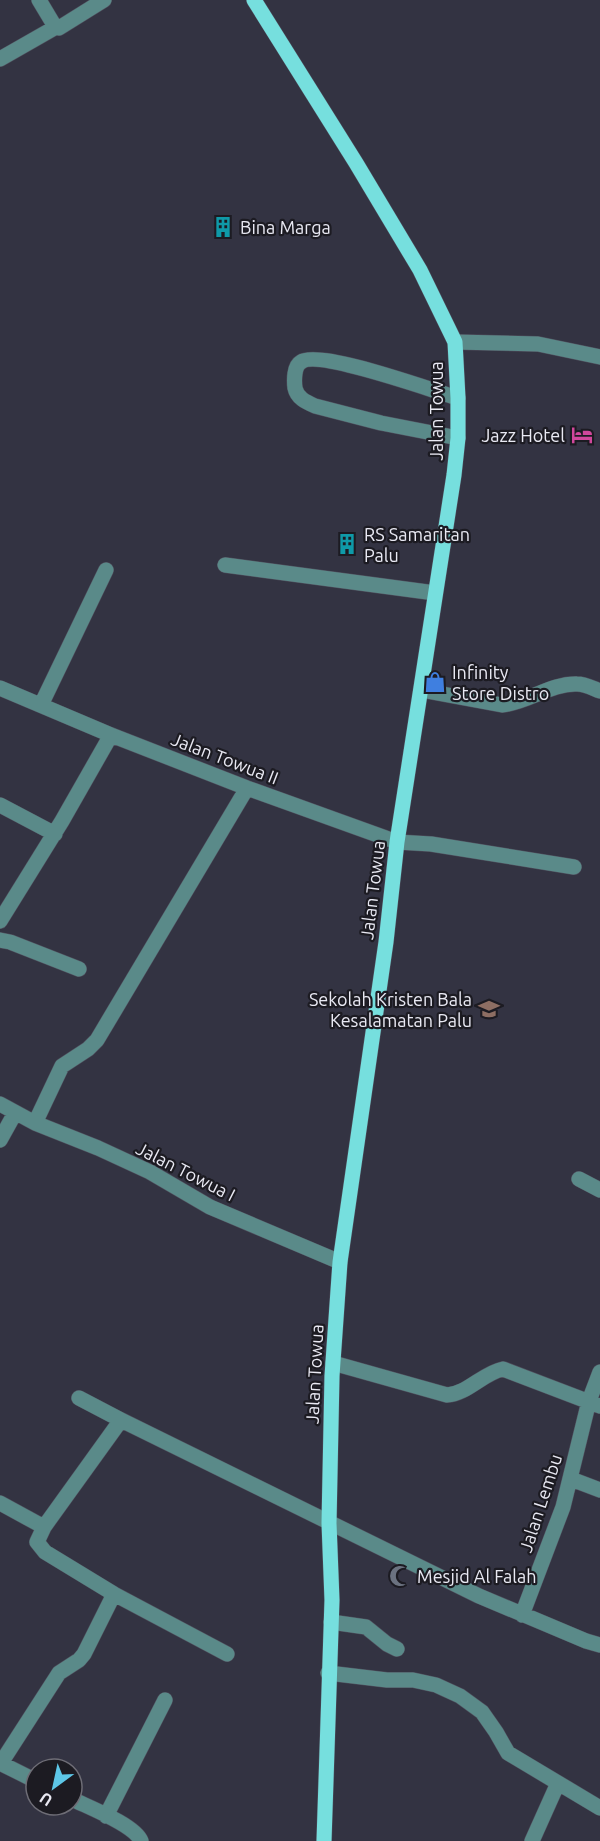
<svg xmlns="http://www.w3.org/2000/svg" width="600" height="1841" font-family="Ubuntu,sans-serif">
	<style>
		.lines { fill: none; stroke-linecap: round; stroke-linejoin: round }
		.minor-casing { stroke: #50505e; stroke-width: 16 }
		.major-casing { stroke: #50505e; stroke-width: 16 }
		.minor { stroke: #5a8a89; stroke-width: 15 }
		.major { stroke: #76dfde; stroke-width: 15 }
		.labels { text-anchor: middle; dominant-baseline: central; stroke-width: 4.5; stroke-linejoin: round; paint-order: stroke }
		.poi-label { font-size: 18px; fill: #e9e9f3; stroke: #1c1b22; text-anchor: start }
		.street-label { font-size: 18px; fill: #e9e9f3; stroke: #1c1b22 }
	</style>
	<rect width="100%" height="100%" fill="#333342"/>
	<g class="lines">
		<defs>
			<path id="minor" d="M 39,0 L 54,25 L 59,28 L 104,0
				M 0,59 L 56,27
				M 455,342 L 538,344 L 600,357
				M 458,438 L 381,423 L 315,406 C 306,402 297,398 295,388 C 294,380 294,366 301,362 C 319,349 433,391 458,398
				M 225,565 L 435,593
				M 0,688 L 111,735 L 247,788 L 397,842 L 431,844 L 574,867
				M 421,690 L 502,705 C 527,703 551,683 577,684 C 585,684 592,688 600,691
				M 41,705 L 106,570
				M 0,805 L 55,834
				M 0,921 L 62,821 L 111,735
				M 0,940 L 10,942 L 79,969
				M 0,1104 L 35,1123 L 98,1148 L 150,1172 L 210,1207 L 340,1262
				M 35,1123 L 62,1066 L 88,1049 L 97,1040 L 247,788
				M 0,1140 L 15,1113
				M 579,1179 L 600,1190
				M 333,1363 L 447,1395 C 467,1394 483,1373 503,1369 L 600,1406
				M 79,1398 L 121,1420
				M 571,1479 L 600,1490
				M 0,1503 L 44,1527 L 121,1420 L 479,1596 L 586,1641 L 600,1645
				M 44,1527 L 37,1542 L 45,1552 L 114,1594 L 227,1654
				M 522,1615 L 563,1507 L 589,1401 L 600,1372
				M 331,1622 L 366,1627 L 387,1644 L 397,1649
				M 328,1673 L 387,1680 L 413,1680 L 436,1685 L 460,1696 L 482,1712 L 496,1732 L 508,1753 L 600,1808
				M 0,1763 L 36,1781
				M 1,1763 L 59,1673 L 79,1660 L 84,1654 L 114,1594
				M 72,1799 C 88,1807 135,1825 141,1841
				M 106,1816 L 165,1700
				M 532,1841 L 558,1783"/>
			<path id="major" d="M 254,0 L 356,163 L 420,270 L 455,342 L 458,398 L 458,438 L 454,475 L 397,842 L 386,942 L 340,1262 L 332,1376 L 329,1523 L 332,1600 L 324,1841"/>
		</defs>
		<!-- minor casing -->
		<use href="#minor" class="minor-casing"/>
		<!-- major casing -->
		<use href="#major" class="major-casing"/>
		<!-- minor -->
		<use href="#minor" class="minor"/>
		<!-- major -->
		<use href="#major" class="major"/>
	</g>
	<!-- icons -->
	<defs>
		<symbol id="building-bare" viewBox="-9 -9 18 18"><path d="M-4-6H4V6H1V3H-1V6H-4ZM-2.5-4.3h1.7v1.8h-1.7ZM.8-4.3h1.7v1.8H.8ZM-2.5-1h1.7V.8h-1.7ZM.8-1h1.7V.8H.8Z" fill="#0f9aa8" stroke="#1c1b22" stroke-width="2.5" paint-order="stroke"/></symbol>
		<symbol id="hotel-bare" viewBox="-9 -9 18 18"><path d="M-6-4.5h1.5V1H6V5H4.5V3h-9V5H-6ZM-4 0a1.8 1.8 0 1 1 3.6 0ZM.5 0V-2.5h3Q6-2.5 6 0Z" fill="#d1479c" stroke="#1c1b22" stroke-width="2.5" paint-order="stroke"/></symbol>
		<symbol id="shop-bare" viewBox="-9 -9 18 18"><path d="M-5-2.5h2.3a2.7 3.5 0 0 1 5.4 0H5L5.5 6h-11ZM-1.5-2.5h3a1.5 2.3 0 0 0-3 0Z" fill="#3f7fe0" stroke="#1c1b22" stroke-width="2.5" paint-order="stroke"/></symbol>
		<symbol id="school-bare" viewBox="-9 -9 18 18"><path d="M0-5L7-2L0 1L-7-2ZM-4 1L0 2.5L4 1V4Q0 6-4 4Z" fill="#8d6e63" stroke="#1c1b22" stroke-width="2.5" paint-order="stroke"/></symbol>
		<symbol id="mosque-bare" viewBox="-9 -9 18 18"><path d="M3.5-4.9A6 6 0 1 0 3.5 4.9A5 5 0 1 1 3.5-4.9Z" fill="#6b7280" stroke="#1c1b22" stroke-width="2.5" paint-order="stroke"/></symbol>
	</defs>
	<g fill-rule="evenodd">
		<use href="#building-bare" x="208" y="212" width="30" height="30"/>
		<use href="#hotel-bare" x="567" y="420" width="30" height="30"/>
		<use href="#building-bare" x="332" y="529" width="30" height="30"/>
		<use href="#shop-bare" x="420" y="667" width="30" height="30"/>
		<use href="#school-bare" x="474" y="994" width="30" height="30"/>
		<use href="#mosque-bare" x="385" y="1561" width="30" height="30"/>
	</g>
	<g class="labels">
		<!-- poi labels -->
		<g class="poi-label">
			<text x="240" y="227">Bina Marga</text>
			<text x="565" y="435" text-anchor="end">Jazz Hotel</text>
			<text x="364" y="534">RS Samaritan<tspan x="364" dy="21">Palu</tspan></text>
			<text x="452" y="672">Infinity<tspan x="452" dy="21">Store Distro</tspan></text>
			<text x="472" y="999" text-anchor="end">Sekolah Kristen Bala<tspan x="472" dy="21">Kesalamatan Palu</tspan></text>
			<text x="417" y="1576">Mesjid Al Falah</text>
		</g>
		<!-- street labels -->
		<g class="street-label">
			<text transform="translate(436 411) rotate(-90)">Jalan Towua</text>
			<text transform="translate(225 758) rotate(21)">Jalan Towua II</text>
			<text transform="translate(372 890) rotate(-83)">Jalan Towua</text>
			<text transform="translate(186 1171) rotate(27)">Jalan Towua I</text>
			<text transform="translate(314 1374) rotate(-87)">Jalan Towua</text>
			<text transform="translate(540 1503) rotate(-72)">Jalan Lembu</text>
		</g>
	</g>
	<!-- north arrow -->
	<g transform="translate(54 1787) rotate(213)"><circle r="28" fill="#1c1b22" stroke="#6e6d76" stroke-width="1.5"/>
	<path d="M0-4.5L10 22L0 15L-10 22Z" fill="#5dc7e8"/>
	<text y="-9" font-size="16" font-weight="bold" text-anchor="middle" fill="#e9e9f3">U</text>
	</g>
</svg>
